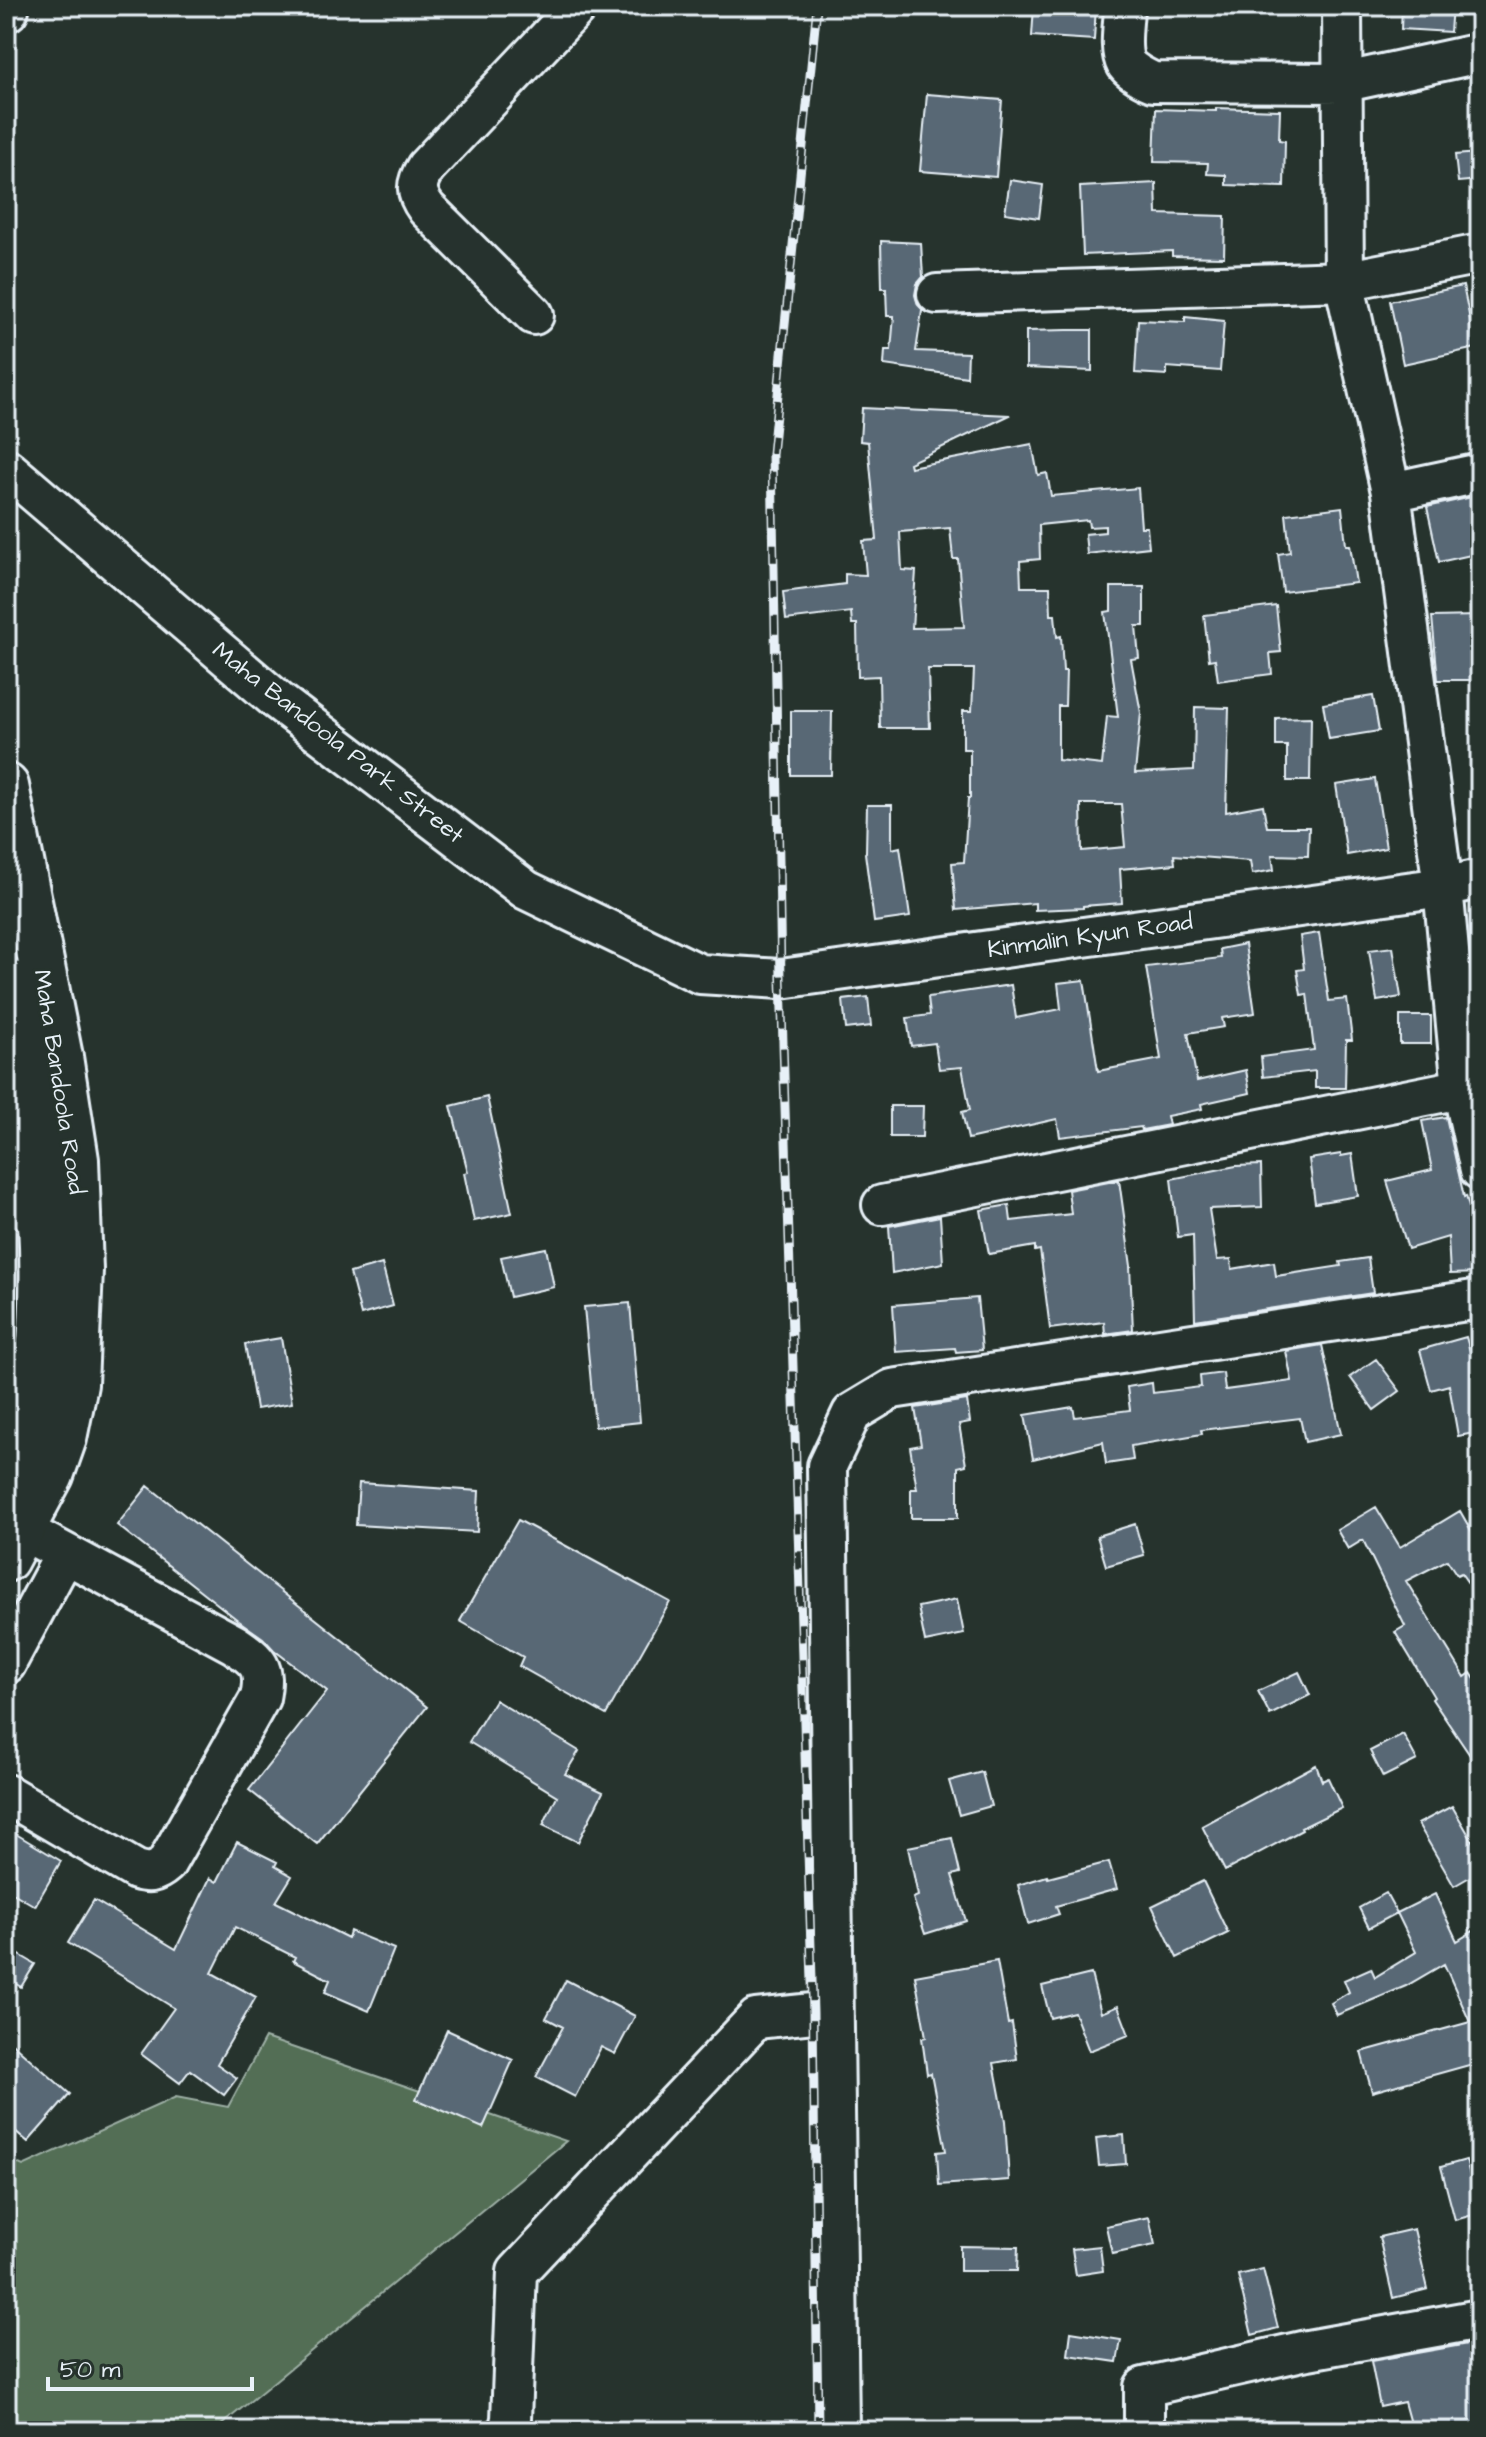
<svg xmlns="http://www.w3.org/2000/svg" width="1486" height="2437" font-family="'Architects Daughter',sans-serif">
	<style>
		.green { fill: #536e55; stroke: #9eb0a6; stroke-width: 2 }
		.building { fill: #596875; stroke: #e8f1f8; stroke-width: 2; fill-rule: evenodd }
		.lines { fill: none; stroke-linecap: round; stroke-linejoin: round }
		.minor-casing { stroke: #e8f1f8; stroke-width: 44 }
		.major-casing { stroke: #e8f1f8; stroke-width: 50 }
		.minor { stroke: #26332d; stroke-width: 38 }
		.major { stroke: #26332d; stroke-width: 44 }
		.rail-casing { stroke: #e8f1f8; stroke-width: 9 }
		.rail { stroke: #26332d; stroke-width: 6; stroke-dasharray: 18; stroke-linecap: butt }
		.labels { text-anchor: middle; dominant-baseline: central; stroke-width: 6; stroke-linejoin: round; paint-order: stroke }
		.street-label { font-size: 24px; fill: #e8f1f8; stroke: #26332d }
	</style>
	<rect width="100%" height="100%" fill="#26332d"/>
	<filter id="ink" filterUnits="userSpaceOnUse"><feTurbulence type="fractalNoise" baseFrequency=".0125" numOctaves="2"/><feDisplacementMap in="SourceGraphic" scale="16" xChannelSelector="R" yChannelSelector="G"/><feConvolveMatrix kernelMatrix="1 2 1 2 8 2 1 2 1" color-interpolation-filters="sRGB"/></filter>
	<g filter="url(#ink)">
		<!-- green -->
		<path class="green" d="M 265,2038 L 566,2141 L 214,2431 L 6,2431 L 6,2158 L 23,2166 L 176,2097 L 228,2107 Z"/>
		<!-- building -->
		<path class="building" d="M 1034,6 L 1096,6 L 1094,40 L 1032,36 Z
			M 1402,6 L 1452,6 L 1450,32 L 1401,29 Z
			M 927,94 L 1002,100 L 996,177 L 920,171 Z
			M 1216,108 L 1280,110 L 1279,140 L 1285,141 L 1284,187 L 1226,185 L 1226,175 L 1207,174 L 1208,163 L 1154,162 L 1156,109 L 1216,111 Z
			M 1478,153 L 1480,180 L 1458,182 L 1455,155 Z
			M 1010,180 L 1043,185 L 1039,218 L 1005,213 Z
			M 1156,183 L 1157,214 L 1225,216 L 1224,257 L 1172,256 L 1172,251 L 1083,255 L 1080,187 Z
			M 881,241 L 921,243 L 923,277 L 917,284 L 915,295 L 918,305 L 924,311 L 922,311 L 916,351 L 968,353 L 967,377 L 884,365 L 885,350 L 891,350 L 894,316 L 887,316 L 886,288 L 882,288 Z
			M 1463,286 L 1476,348 L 1403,364 L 1390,301 Z
			M 1185,317 L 1224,321 L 1220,371 L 1167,367 L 1167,375 L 1135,373 L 1138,320 L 1185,322 Z
			M 1067,330 L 1092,330 L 1092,371 L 1026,368 L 1026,331 Z
			M 862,408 L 1010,415 L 909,463 L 910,467 L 1032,444 L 1038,475 L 1047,473 L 1051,496 L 1138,488 L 1141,527 L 1147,527 L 1149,547 L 1087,554 L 1085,534 L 1105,532 L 1105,526 L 1089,527 L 1088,520 L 1039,525 L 1040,559 L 1020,561 L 1021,587 L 1050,587 L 1051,615 L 1055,615 L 1057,637 L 1061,636 L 1063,671 L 1066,671 L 1065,706 L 1058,706 L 1058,760 L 1102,765 L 1107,716 L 1118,717 L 1105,612 L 1111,611 L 1111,587 L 1144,587 L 1144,626 L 1136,626 L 1139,658 L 1131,659 L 1141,713 L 1135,773 L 1194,770 L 1195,707 L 1229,708 L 1226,812 L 1263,805 L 1267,827 L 1309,827 L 1308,856 L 1272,855 L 1274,870 L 1252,874 L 1250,861 L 1174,855 L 1175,864 L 1120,869 L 1122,903 L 1083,906 L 1083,908 L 1035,910 L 1035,903 L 956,910 L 952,863 L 964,862 L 968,798 L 970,798 L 970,749 L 963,749 L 963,711 L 972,711 L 974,669 L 928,669 L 930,728 L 880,728 L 879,676 L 858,677 L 857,624 L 852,624 L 851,612 L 786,620 L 783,592 L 845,584 L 845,574 L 866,575 L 863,541 L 877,540 L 868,442 L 860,441 ZM 950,528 L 953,559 L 958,559 L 964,627 L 912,628 L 916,571 L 902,570 L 900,532 ZM 1081,804 L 1121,804 L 1125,847 L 1082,851 Z
			M 1472,497 L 1480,540 L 1480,553 L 1439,562 L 1427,507 Z
			M 1342,507 L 1346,545 L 1350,545 L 1356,583 L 1283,592 L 1278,554 L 1290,552 L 1286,514 Z
			M 1276,606 L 1281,652 L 1270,653 L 1272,674 L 1218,681 L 1215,659 L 1209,660 L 1204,615 Z
			M 1478,616 L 1479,680 L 1438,680 L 1432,617 Z
			M 1373,696 L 1379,731 L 1329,739 L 1323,704 Z
			M 791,711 L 832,711 L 831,775 L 791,775 Z
			M 1311,717 L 1310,781 L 1287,781 L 1287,746 L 1276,746 L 1276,718 Z
			M 1375,779 L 1386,848 L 1347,855 L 1336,785 Z
			M 867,805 L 892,805 L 892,849 L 900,847 L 910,917 L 874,922 L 865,853 L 866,852 Z
			M 1319,933 L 1329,1001 L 1347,999 L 1352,1040 L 1346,1040 L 1345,1088 L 1315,1088 L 1315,1071 L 1263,1077 L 1261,1057 L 1314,1050 L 1307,994 L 1301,995 L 1297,970 L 1304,969 L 1300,936 Z
			M 1245,944 L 1255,1013 L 1222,1018 L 1224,1027 L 1188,1033 L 1197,1081 L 1246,1070 L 1250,1093 L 1201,1104 L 1202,1109 L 1167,1116 L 1169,1125 L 1142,1130 L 1141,1127 L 1060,1137 L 1057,1119 L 968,1139 L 962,1112 L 970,1110 L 962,1067 L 939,1069 L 935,1043 L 911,1046 L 907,1018 L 930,1015 L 928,997 L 1011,985 L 1016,1018 L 1061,1009 L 1058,983 L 1084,980 L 1098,1071 L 1161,1059 L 1146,967 L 1221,958 L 1220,949 Z
			M 1393,947 L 1401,997 L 1377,1001 L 1369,950 Z
			M 868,997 L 871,1026 L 846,1029 L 843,1000 Z
			M 1400,1016 L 1431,1016 L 1431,1044 L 1400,1044 Z
			M 487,1097 L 512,1213 L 474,1221 L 464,1173 L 468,1172 L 451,1106 Z
			M 890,1106 L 923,1106 L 922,1137 L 890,1137 Z
			M 1446,1117 L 1464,1197 L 1466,1196 L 1474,1225 L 1480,1254 L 1480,1273 L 1450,1274 L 1448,1237 L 1408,1249 L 1387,1181 L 1432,1170 L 1422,1121 Z
			M 1341,1154 L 1341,1156 L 1352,1154 L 1358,1196 L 1315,1203 L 1309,1159 Z
			M 1261,1165 L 1262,1207 L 1209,1209 L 1217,1260 L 1231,1259 L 1232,1269 L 1274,1262 L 1276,1276 L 1341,1266 L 1340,1262 L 1368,1258 L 1373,1293 L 1195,1320 L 1193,1235 L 1178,1237 L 1171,1179 L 1236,1166 Z
			M 1119,1180 L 1131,1266 L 1130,1266 L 1133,1330 L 1105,1334 L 1104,1322 L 1050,1329 L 1040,1250 L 1035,1251 L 1035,1246 L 989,1254 L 981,1210 L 1009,1205 L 1011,1221 L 1071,1214 L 1068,1190 Z
			M 940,1216 L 943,1263 L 892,1273 L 889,1226 Z
			M 546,1248 L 554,1287 L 510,1297 L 501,1257 Z
			M 382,1264 L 393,1306 L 361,1315 L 350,1273 Z
			M 977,1298 L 982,1350 L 956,1352 L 955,1348 L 896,1352 L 893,1305 Z
			M 630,1303 L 640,1422 L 595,1427 L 584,1307 Z
			M 1466,1337 L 1480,1387 L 1480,1432 L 1458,1436 L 1449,1385 L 1431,1390 L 1420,1350 Z
			M 281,1338 L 292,1403 L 256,1409 L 245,1344 Z
			M 1322,1345 L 1341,1434 L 1305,1442 L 1300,1418 L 1201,1430 L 1202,1434 L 1131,1446 L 1133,1460 L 1106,1464 L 1103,1442 L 1033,1459 L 1025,1415 L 1073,1407 L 1075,1417 L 1130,1410 L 1127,1387 L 1152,1383 L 1153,1393 L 1201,1387 L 1200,1376 L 1223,1373 L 1225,1390 L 1292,1381 L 1286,1351 Z
			M 1376,1359 L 1400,1391 L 1374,1410 L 1350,1377 Z
			M 967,1400 L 970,1422 L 959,1424 L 966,1465 L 958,1467 L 958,1518 L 911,1518 L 911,1489 L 917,1489 L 910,1447 L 921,1445 L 915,1408 Z
			M 359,1483 L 479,1491 L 477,1532 L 356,1525 Z
			M 148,1486 L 427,1707 L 317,1844 L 249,1790 L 327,1691 L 274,1650 L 263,1638 L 239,1621 L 117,1525 Z
			M 1376,1507 L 1400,1547 L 1460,1511 L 1480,1546 L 1480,1600 L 1461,1573 L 1457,1575 L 1447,1560 L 1406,1581 L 1465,1677 L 1471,1673 L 1480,1687 L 1480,1770 L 1432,1699 L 1434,1697 L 1395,1632 L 1405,1626 L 1363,1540 L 1348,1549 L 1337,1530 Z
			M 518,1520 L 670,1602 L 606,1715 L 519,1666 L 523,1657 L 460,1621 Z
			M 1135,1524 L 1144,1555 L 1106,1566 L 1097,1536 Z
			M 957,1599 L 964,1634 L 925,1642 L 918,1607 Z
			M 1299,1672 L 1310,1695 L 1270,1715 L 1258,1691 Z
			M 495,1700 L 579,1751 L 565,1774 L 603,1792 L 578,1842 L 543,1825 L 557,1796 L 469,1742 Z
			M 1403,1734 L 1417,1760 L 1383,1777 L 1370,1751 Z
			M 1316,1765 L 1322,1781 L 1328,1778 L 1342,1808 L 1301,1828 L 1302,1830 L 1225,1871 L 1202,1826 Z
			M 982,1772 L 991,1806 L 959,1815 L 949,1781 Z
			M 1452,1806 L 1480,1854 L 1480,1871 L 1454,1886 L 1418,1824 Z
			M 6,1828 L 61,1861 L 35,1906 L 6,1889 Z
			M 952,1838 L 960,1873 L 952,1875 L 966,1921 L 925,1934 L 913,1898 L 918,1896 L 908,1847 Z
			M 237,1842 L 277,1862 L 275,1866 L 292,1876 L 276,1902 L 348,1938 L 350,1931 L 394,1949 L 369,2011 L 325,1992 L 330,1980 L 293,1961 L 295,1957 L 235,1927 L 212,1973 L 256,1997 L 217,2064 L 237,2078 L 224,2095 L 190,2070 L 180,2083 L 141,2054 L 174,2008 L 68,1943 L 94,1900 L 176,1949 L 210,1878 L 217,1882 Z
			M 1109,1862 L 1117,1889 L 1056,1906 L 1059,1914 L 1028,1924 L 1018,1885 L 1047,1876 L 1048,1878 Z
			M 1203,1881 L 1228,1933 L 1177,1958 L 1152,1906 Z
			M 1386,1893 L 1397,1913 L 1369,1928 L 1359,1908 Z
			M 1435,1894 L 1457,1941 L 1480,1927 L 1480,2062 L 1372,2092 L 1361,2052 L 1470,2022 L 1444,1964 L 1406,1986 L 1337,2015 L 1331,2003 L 1349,1992 L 1344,1980 L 1371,1968 L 1375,1977 L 1416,1952 L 1397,1913 Z
			M 6,1947 L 35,1964 L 21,1987 L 6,1978 Z
			M 997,1961 L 1008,2024 L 1012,2023 L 1017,2059 L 994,2063 L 1005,2121 L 1009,2180 L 939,2185 L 937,2152 L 946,2151 L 931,2073 L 927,2074 L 922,2038 L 926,2037 L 915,1976 Z
			M 1091,1974 L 1101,2013 L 1118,2006 L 1129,2035 L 1089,2051 L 1074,2012 L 1050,2018 L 1042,1986 Z
			M 566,1980 L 635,2016 L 615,2054 L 601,2047 L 575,2097 L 536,2077 L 563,2027 L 546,2018 Z
			M 447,2030 L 513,2060 L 483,2128 L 416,2099 Z
			M 6,2038 L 70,2094 L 28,2142 L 6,2123 Z
			M 1124,2135 L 1126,2164 L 1099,2166 L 1096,2138 Z
			M 1466,2160 L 1480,2213 L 1455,2220 L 1441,2167 Z
			M 1149,2217 L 1155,2245 L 1112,2254 L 1106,2226 Z
			M 1414,2229 L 1428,2289 L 1393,2298 L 1379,2237 Z
			M 960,2246 L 1018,2247 L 1017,2271 L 960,2271 Z
			M 1100,2246 L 1103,2271 L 1076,2275 L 1072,2249 Z
			M 1263,2269 L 1278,2328 L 1252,2335 L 1238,2275 Z
			M 1071,2332 L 1121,2340 L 1117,2362 L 1068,2355 Z
			M 1479,2342 L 1480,2431 L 1412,2431 L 1404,2402 L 1380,2407 L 1371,2361 Z"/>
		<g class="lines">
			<defs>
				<path id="minor" d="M 1124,6 C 1124,22 1118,49 1126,64 C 1132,72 1144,78 1153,82 L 1341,83 L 1480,53
					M 1342,6 L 1344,281 L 1391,492 L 1443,887 L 1462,1089 L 1480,1170
					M 937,294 L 1344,281 L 1480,254
					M 534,315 L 427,209 C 415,193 415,184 426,167 L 578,6
					M 6,468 L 278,701 L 526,890 L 700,974 L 781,979 L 1443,887 L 1480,879
					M 1391,492 L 1480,473
					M 6,1184 L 52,1238
					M 882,1205 L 1480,1085
					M 6,1664 L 65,1554
					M 6,1794 L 136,1870 C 149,1874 156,1873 166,1864 L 260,1698 C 266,1667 259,1661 234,1644 L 22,1530
					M 508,2431 L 511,2419 L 517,2272 L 756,2019 L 813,2013
					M 839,2431 L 827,1466 L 852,1413 L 892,1389 L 1480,1299
					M 1144,2431 L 1144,2387 L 1302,2351 L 1480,2319"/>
				<path id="major" d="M 6,9 L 6,6
					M 6,786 L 60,1057 L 76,1160 L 80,1270 L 75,1384 L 64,1438 L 51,1475 L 6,1559
					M 6,981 C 30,1095 48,1211 41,1327 C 39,1357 37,1388 30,1418 C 25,1439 15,1460 6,1481"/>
			</defs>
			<!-- minor casing -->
			<use href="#minor" class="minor-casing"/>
			<!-- major casing -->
			<use href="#major" class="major-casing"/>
			<!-- minor -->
			<use href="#minor" class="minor"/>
			<!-- major -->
			<use href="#major" class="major"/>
			<defs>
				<path id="rail" d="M 817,6 L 772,454 L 781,979 L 813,2013 L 818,2431"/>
			</defs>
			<!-- rail casing -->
			<use href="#rail" class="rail-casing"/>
			<!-- rail -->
			<use href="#rail" class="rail"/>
		</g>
	</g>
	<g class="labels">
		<!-- street labels -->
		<g class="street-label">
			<text transform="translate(338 743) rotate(38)">Maha Bandoola Park Street</text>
			<text transform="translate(1090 936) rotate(-8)">Kinmalin Kyun Road</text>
			<text transform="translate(59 1082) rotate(81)">Maha Bandoola Road</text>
		</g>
	</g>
	<!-- margin -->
	<rect width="1486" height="2437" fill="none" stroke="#26332d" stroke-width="32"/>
	<rect x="16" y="16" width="1454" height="2405" fill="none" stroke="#e8f1f8" stroke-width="3" filter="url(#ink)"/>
	<!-- scale -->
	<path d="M48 2377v12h204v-12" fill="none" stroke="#e8f1f8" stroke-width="4"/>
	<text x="60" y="2377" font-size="24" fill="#e8f1f8" stroke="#26332d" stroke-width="6" paint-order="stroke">50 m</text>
</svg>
